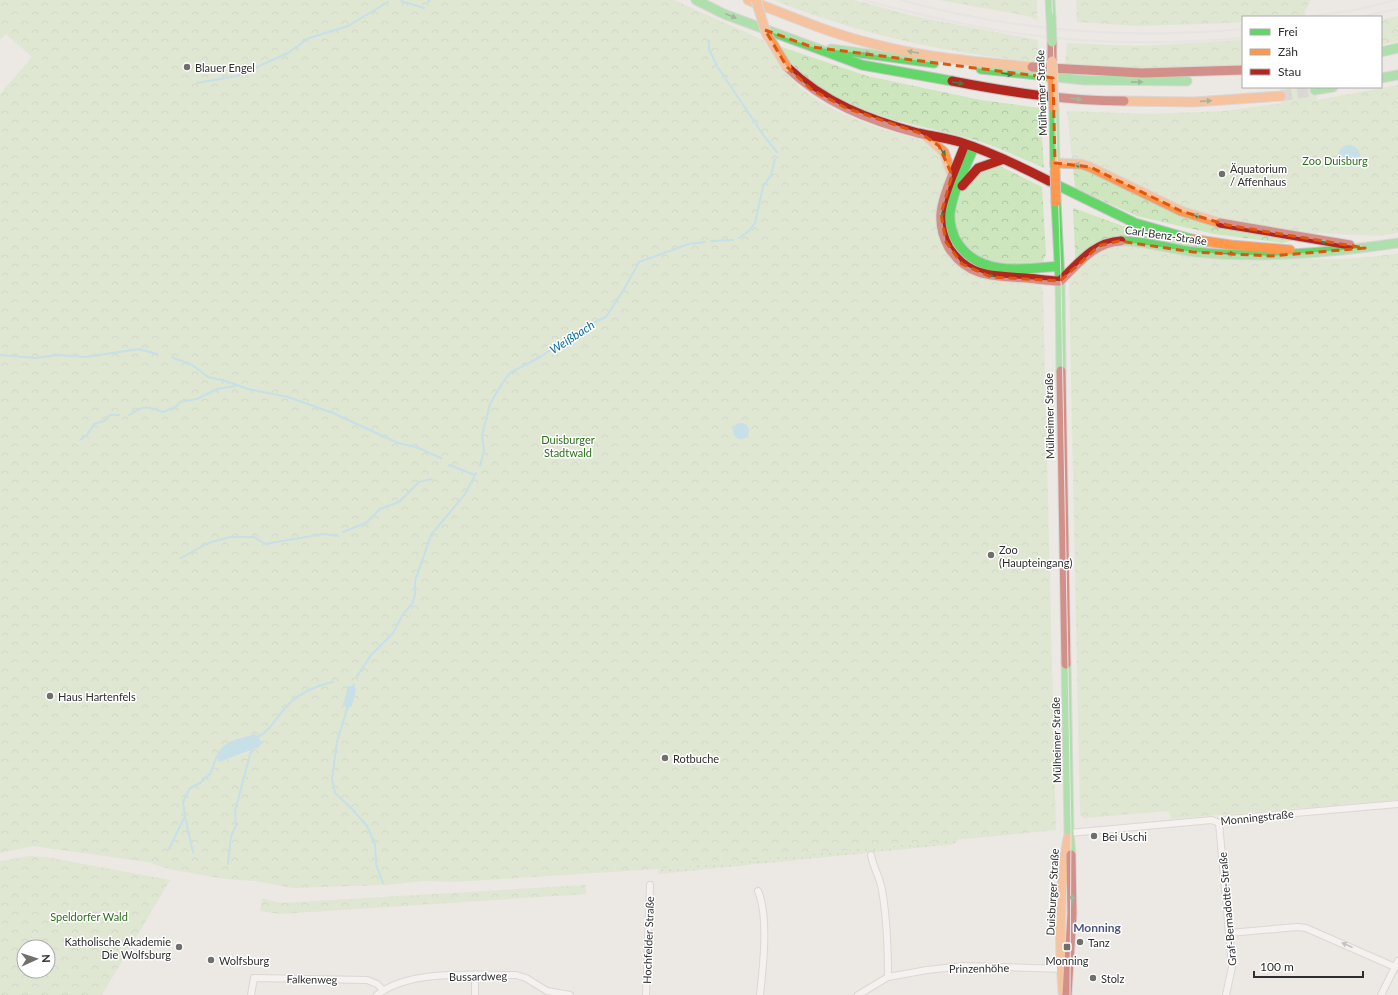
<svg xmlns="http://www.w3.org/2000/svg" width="1398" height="995" font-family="Lato,sans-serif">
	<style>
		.grass { fill: url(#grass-dots) }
		.forest { fill: url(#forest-crowns); fill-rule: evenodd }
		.water { fill: #99d6ec }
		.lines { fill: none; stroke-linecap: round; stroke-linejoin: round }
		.stream { stroke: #99d6ec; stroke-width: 2 }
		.highway-tunnel { stroke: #c6c3c0; stroke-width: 11; stroke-dasharray: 11 5.5; stroke-linecap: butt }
		.street-casing { stroke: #c5c4c5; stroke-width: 8 }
		.fast-casing { stroke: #c5c4c5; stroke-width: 11 }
		.slow-casing { stroke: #c5c4c5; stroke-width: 11 }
		.jam-casing { stroke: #c5c4c5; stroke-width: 11 }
		.street { stroke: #fcfcfb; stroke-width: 6 }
		.fast { stroke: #63d668; stroke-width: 9 }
		.slow { stroke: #ff974d; stroke-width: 9 }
		.jam { stroke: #b3261e; stroke-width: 9 }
		.tram { stroke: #dfdfe1; stroke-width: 1 }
		.rail { stroke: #dfdfe1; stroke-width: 2 }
		.fast-bridge-casing { stroke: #c5c4c5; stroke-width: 11; stroke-linecap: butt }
		.slow-bridge-casing { stroke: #c5c4c5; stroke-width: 11; stroke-linecap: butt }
		.fast-bridge { stroke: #63d668; stroke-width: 9 }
		.slow-bridge { stroke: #ff974d; stroke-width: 9 }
		.oneway { fill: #467a48 }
		.oneway2 { fill: #959594 }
		.marked { fill: none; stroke: #df570e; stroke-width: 3; stroke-dasharray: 8 5; stroke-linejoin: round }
		.poi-dot { fill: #706f6e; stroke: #fff; stroke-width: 1.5 }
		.labels { text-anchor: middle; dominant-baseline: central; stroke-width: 3; stroke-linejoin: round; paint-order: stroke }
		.poi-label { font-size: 11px; fill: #2e2e2e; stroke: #fff; text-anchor: start }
		.street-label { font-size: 11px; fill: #2e2e2e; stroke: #fff }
		.park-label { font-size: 11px; fill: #2c6e1b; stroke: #fff }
		.water-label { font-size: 12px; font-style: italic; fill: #0d6fa3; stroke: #fff }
		.neighbourhood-label { font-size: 12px; font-weight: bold; fill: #4d5680; stroke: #fff }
	</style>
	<defs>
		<pattern id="grass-dots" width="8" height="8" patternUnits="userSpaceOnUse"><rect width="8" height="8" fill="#cee6be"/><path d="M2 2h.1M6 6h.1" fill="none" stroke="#b1c6a4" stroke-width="1.8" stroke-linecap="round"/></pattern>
		<pattern id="forest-crowns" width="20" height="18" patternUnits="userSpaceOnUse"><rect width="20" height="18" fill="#cee6be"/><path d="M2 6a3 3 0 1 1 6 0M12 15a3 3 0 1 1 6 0" fill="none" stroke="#b1c6a4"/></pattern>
	</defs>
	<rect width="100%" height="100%" fill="#ece8e4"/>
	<!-- grass -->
	<path class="grass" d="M 958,839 L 955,844 L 659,874 L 658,869 Z"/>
	<!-- forest -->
	<path class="forest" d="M 0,0 L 674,0 L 763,40 L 783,70 L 799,87 L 819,101 L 843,114 L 882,129 L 928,142 L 941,154 L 946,168 L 946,182 L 939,205 L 943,243 L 983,278 L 1037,284 L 1041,286 L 1043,290 L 1056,830 L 658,869 L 454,882 L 423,881 L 387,885 L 293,888 L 255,881 L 225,879 L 173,870 L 147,862 L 33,846 L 0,853 L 0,94 L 32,57 L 6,34 L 0,40 ZM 255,734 L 251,751 L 219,762 L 247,737 Z
		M 774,0 L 854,0 L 918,17 L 1038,40 L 1039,62 C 949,54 858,34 774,0 Z
		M 939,0 L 1037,0 L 1037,20 L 1027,16 Z
		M 1076,0 L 1310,0 L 1305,12 L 1306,17 L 1243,17 L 1243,22 L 1229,23 L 1138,26 L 1077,22 Z
		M 1398,16 L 1398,41 L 1381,45 L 1381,20 Z
		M 1243,40 L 1243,65 L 1137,69 L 1065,65 L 1067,43 L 1138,46 Z
		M 779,46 L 867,76 L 981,100 L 1040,108 L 1044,168 C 1018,157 992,144 965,137 C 895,119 822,112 779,46 Z
		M 1398,85 L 1398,233 L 1379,236 L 1318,233 L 1283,243 L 1214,234 L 1137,216 L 1075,188 L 1067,111 L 1149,114 L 1224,111 L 1282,103 L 1280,87 L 1315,87 L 1317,100 Z
		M 998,165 L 1042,187 L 1046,254 L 1042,264 C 1023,265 998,269 981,260 C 945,241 948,191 981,171 C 986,168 993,167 998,165 Z
		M 1073,208 C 1097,216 1120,226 1145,233 C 1226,254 1314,268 1398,253 L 1398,800 L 1171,819 L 1169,811 L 1084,818 L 1080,815 L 1069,281 L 1076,273 Z
		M 30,856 L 46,857 L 170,880 L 102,995 L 0,995 L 0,861 ZM 24,947 L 48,947 L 48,971 L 24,971 Z
		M 586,885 L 586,894 L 280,914 L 260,911 L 262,898 L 280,903 Z"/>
	<!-- water -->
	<path class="water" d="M1338 156a11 11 0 1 1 22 0a11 11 0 1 1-22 0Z
		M733 431a8 8 0 1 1 16 0a8 8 0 1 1-16 0Z
		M 348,686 L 354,686 L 356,689 L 352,706 L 348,708 L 343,705 Z
		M 255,734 L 262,742 L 259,747 L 219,762 L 216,757 C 225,738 238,740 255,734 Z"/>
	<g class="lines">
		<!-- stream -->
		<path class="stream" d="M 401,1 L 424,8
			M 428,2 L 430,0
			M 709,41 L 709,49 L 717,66 L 764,136 L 777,152
			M 197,83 L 237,76 L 288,53 L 309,38 L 348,26 L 388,2
			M 739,238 L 749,231 L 755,223 L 763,187 L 771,175 L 775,159
			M 711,241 L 733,240
			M 0,355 L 35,358 L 57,355 L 86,357 L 139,349 L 157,354
			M 173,358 L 191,364 L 208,377 L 226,381 L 248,389 L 288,397 L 333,413 L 398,443 L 416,447 L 441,458
			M 129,415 C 144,405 147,406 163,412 L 177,406 L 180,402 L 197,399 L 217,389 L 235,386
			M 80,440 L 87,435 L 94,424 L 104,421 L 110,415 L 119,415
			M 449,465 L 475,475
			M 480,466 L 484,450 L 482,435 L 490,404 L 503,382 L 510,373 L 540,357 L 588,325 L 606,317 L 623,291 L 639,262 L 689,244 L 705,242
			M 343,532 L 366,523 L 380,509 L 399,502 L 419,482 L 432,479
			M 181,558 L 208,543 L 230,537 L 254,537 L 265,544 L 323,534 L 338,536
			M 356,678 L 371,655 L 393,633 L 403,614 L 412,604 L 415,595 L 415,581 L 431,535 L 465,494 L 476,473
			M 353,689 L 354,684
			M 348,706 L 337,742 L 332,779 L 335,793 L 353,810 L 367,826 L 375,844 L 376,864 L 383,883
			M 256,738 C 269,732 275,720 284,709 C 296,695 315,686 333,682
			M 185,816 L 193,852
			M 169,849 L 185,816 L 183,802 L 190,788 L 200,783 L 210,774 L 217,756
			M 228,864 L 231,836 L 236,826 L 235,811 L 251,751"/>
		<!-- highway-tunnel -->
		<path class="highway-tunnel" d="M 1281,96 L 1315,90"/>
		<defs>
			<path id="street" d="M 1219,823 L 1232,967 L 1226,995
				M 1069,833 L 1212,820 L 1219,823 L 1228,819 L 1398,804
				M 871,855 C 873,867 880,877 882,890 C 887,919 888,948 888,977
				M 758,891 C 769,917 763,967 760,995
				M 1229,933 L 1297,927 L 1306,928 L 1395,967
				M 475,975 L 475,995
				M 251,995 L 254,978 L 367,980 L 377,984 L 383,990
				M 377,995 C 409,969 476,975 516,975 L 526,978 L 547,991 L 570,995
				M 646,995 L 650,885
				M 858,995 L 888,977 L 927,970 L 963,966 L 1065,969
				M 1381,995 L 1398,961"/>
			<path id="fast" d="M 696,0 L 724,14 L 862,65 L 952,81
				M 1050,0 L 1051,18
				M 831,49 L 934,63
				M 1381,52 L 1398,48
				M 981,69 L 1084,80 L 1187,81
				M 1381,78 L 1398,75
				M 1315,90 L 1333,87
				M 1054,108 L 1055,167
				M 974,147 C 965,169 953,190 950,213 C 949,224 953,237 959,245 C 982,277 1025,269 1059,266
				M 1049,181 L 1135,223 L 1191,239
				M 1056,202 L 1060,281 L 1061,371
				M 1121,241 C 1146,241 1169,249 1194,252 C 1262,259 1331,253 1398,243
				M 1066,664 L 1069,833 L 1071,855"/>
			<path id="slow" d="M 748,0 C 791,16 833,35 878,45 C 928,58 981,62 1032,67
				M 1124,101 L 1194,102 L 1281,96
				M 926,136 L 944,152 L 952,175
				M 1055,163 L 1081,164 L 1090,167 L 1181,211 L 1220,223
				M 1191,239 L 1231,245 L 1290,250
				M 1063,992 C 1059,946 1059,884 1068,838"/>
			<path id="jam" d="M 1052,42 L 1052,61
				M 787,67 C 824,103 869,120 918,133 C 932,136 946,138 960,142 C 991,152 1020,166 1049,181
				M 1032,67 L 1142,73 L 1243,70
				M 952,81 C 1009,92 1066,101 1124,101
				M 965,144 C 958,164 943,193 941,213 C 940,225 943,237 949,248 C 969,278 994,276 1027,278 C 1038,279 1049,281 1060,281 C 1078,264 1094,242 1121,241
				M 962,186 L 978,168 L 1004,159
				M 1220,223 L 1350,245
				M 1061,371 L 1066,664
				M 1067,995 L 1072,914 L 1071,855"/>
		</defs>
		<!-- street casing -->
		<use href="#street" class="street-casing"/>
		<!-- fast casing -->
		<use href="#fast" class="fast-casing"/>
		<!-- slow casing -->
		<use href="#slow" class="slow-casing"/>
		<!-- jam casing -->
		<use href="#jam" class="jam-casing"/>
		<!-- street -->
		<use href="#street" class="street"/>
		<!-- fast -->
		<use href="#fast" class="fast"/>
		<!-- slow -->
		<use href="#slow" class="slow"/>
		<!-- jam -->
		<use href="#jam" class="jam"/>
		<!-- tram -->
		<path class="tram" d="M 1052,0 L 1061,280 L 1071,833 L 1070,995"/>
		<!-- rail -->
		<path class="rail" d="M 863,0 C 905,11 947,21 990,29 C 1072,44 1159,45 1243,38
			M 900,0 C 1011,30 1128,40 1243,29
			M 1307,17 L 1355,10 L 1396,0
			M 1361,17 L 1398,9"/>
		<defs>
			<path id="fast-bridge" d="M 1051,18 L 1052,42"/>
			<path id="slow-bridge" d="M 756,0 L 766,33 L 787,67
				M 1052,61 L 1054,108
				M 1055,170 L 1056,202"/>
		</defs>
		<!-- fast-bridge casing -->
		<use href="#fast-bridge" class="fast-bridge-casing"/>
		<!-- slow-bridge casing -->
		<use href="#slow-bridge" class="slow-bridge-casing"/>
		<!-- fast-bridge -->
		<use href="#fast-bridge" class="fast-bridge"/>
		<!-- slow-bridge -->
		<use href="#slow-bridge" class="slow-bridge"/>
	</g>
	<!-- one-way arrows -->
	<defs><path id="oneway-solid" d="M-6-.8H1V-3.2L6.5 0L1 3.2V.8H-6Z"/></defs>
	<g class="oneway">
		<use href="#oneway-solid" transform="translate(731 16) rotate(22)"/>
		<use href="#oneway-solid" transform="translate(913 52) rotate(-169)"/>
		<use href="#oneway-solid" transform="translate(865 53) rotate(7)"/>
		<use href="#oneway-solid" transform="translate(1007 74) rotate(9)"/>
		<use href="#oneway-solid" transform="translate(1137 82) rotate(-1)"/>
		<use href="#oneway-solid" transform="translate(958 83) rotate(9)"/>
		<use href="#oneway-solid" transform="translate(1076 99) rotate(6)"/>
		<use href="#oneway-solid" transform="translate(1206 101) rotate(-4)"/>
		<use href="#oneway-solid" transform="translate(942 151) rotate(53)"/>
		<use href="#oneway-solid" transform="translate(1080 165) rotate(-170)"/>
		<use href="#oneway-solid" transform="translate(942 212) rotate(98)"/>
		<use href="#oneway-solid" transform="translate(1199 216) rotate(-163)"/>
		<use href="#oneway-solid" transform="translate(1326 242) rotate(-171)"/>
		<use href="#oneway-solid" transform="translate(1101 246) rotate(-28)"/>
		<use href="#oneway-solid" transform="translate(1229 254) rotate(3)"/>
		<use href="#oneway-solid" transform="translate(989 276) rotate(12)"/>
		<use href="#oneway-solid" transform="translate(1072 900) rotate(-89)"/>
	</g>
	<use class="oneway2" href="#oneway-solid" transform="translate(1347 945) rotate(-156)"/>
	<!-- marked area -->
	<path d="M0 0H1398V995H0ZM 765,30 L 812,47 L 1053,78 L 1055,163 L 1090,167 L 1181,211 L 1227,225 L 1365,248 L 1271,256 L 1193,252 L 1119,241 L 1099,246 L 1060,281 L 991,277 L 962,264 L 946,242 L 941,214 L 952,175 L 939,146 L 922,134 L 846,108 L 812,90 L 787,67 Z" fill="#ece8e4" fill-opacity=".55" fill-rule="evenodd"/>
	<path class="marked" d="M 765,30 L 812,47 L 1053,78 L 1055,163 L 1090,167 L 1181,211 L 1227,225 L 1365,248 L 1271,256 L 1193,252 L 1119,241 L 1099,246 L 1060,281 L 991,277 L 962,264 L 946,242 L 941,214 L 952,175 L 939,146 L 922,134 L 846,108 L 812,90 L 787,67 Z"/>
	<!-- markers -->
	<g class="poi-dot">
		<circle cx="187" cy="67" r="4"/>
		<circle cx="1222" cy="174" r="4"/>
		<circle cx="991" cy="555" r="4"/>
		<circle cx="50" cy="696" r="4"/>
		<circle cx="665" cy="758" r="4"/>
		<circle cx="1094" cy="836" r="4"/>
		<circle cx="1080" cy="942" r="4"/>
		<circle cx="179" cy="947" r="4"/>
		<rect x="1063" y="943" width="8" height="8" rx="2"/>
		<circle cx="211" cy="960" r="4"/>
		<circle cx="1093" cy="978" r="4"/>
	</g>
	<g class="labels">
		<!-- poi labels -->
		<g class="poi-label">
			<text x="195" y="67">Blauer Engel</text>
			<text x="1230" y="168">Äquatorium<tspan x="1230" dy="13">/ Affenhaus</tspan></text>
			<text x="999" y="549">Zoo<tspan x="999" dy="13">(Haupteingang)</tspan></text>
			<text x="58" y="696">Haus Hartenfels</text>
			<text x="673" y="758">Rotbuche</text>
			<text x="1102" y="836">Bei Uschi</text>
			<text x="171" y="941" text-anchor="end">Katholische Akademie<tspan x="171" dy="13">Die Wolfsburg</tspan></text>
			<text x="1088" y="942">Tanz</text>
			<text x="219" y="960">Wolfsburg</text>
			<text x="1067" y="960" text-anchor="middle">Monning</text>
			<text x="1101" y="978">Stolz</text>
		</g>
		<!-- street labels -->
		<g class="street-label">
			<text transform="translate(1041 93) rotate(-92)">Mülheimer Straße</text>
			<text transform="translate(1166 235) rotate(8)">Carl-Benz-Straße</text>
			<text transform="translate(1049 416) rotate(-91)">Mülheimer Straße</text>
			<text transform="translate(1056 740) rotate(-91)">Mülheimer Straße</text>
			<text transform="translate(1257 817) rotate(-6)">Monningstraße</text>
			<text transform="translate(1052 892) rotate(-87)">Duisburger Straße</text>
			<text transform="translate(1227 909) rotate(-95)">Graf-Bernadotte-Straße</text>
			<text transform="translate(648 940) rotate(-88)">Hochfelder Straße</text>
			<text transform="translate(979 968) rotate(-1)">Prinzenhöhe</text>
			<text transform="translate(478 976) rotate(-1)">Bussardweg</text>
			<text transform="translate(312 979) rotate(1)">Falkenweg</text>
		</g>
		<!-- park labels -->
		<g class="park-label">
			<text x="1335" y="160">Zoo Duisburg</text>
			<text x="568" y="439">Duisburger<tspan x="568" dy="13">Stadtwald</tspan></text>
			<text x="89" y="916">Speldorfer Wald</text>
		</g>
		<!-- water labels -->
		<g class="water-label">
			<text transform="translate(572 337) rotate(-33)">Weißbach</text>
		</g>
		<!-- neighbourhood labels -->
		<g class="neighbourhood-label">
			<text x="1097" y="927">Monning</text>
		</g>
	</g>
	<!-- legend -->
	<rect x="1242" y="16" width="140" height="72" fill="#ffffff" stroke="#ababab"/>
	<rect x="1250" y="29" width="20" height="6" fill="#63d668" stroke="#ababab"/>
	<text x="1278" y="36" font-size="12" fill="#2e2e2e">Frei</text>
	<rect x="1250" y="49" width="20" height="6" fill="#ff974d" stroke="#ababab"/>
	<text x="1278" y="56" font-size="12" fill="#2e2e2e">Zäh</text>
	<rect x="1250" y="69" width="20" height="6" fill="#b3261e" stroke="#ababab"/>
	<text x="1278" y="76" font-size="12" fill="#2e2e2e">Stau</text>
	<!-- north arrow -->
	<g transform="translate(36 959) rotate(87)"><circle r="19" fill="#ffffff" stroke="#ababab"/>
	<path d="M0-3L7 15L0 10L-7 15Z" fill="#706f6e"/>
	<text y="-6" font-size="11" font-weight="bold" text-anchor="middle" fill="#2e2e2e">N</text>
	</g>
	<!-- scale -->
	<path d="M1254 971v6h109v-6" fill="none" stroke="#2e2e2e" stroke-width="2"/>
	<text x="1260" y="971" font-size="12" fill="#2e2e2e" stroke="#ffffff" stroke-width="3" paint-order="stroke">100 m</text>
</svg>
